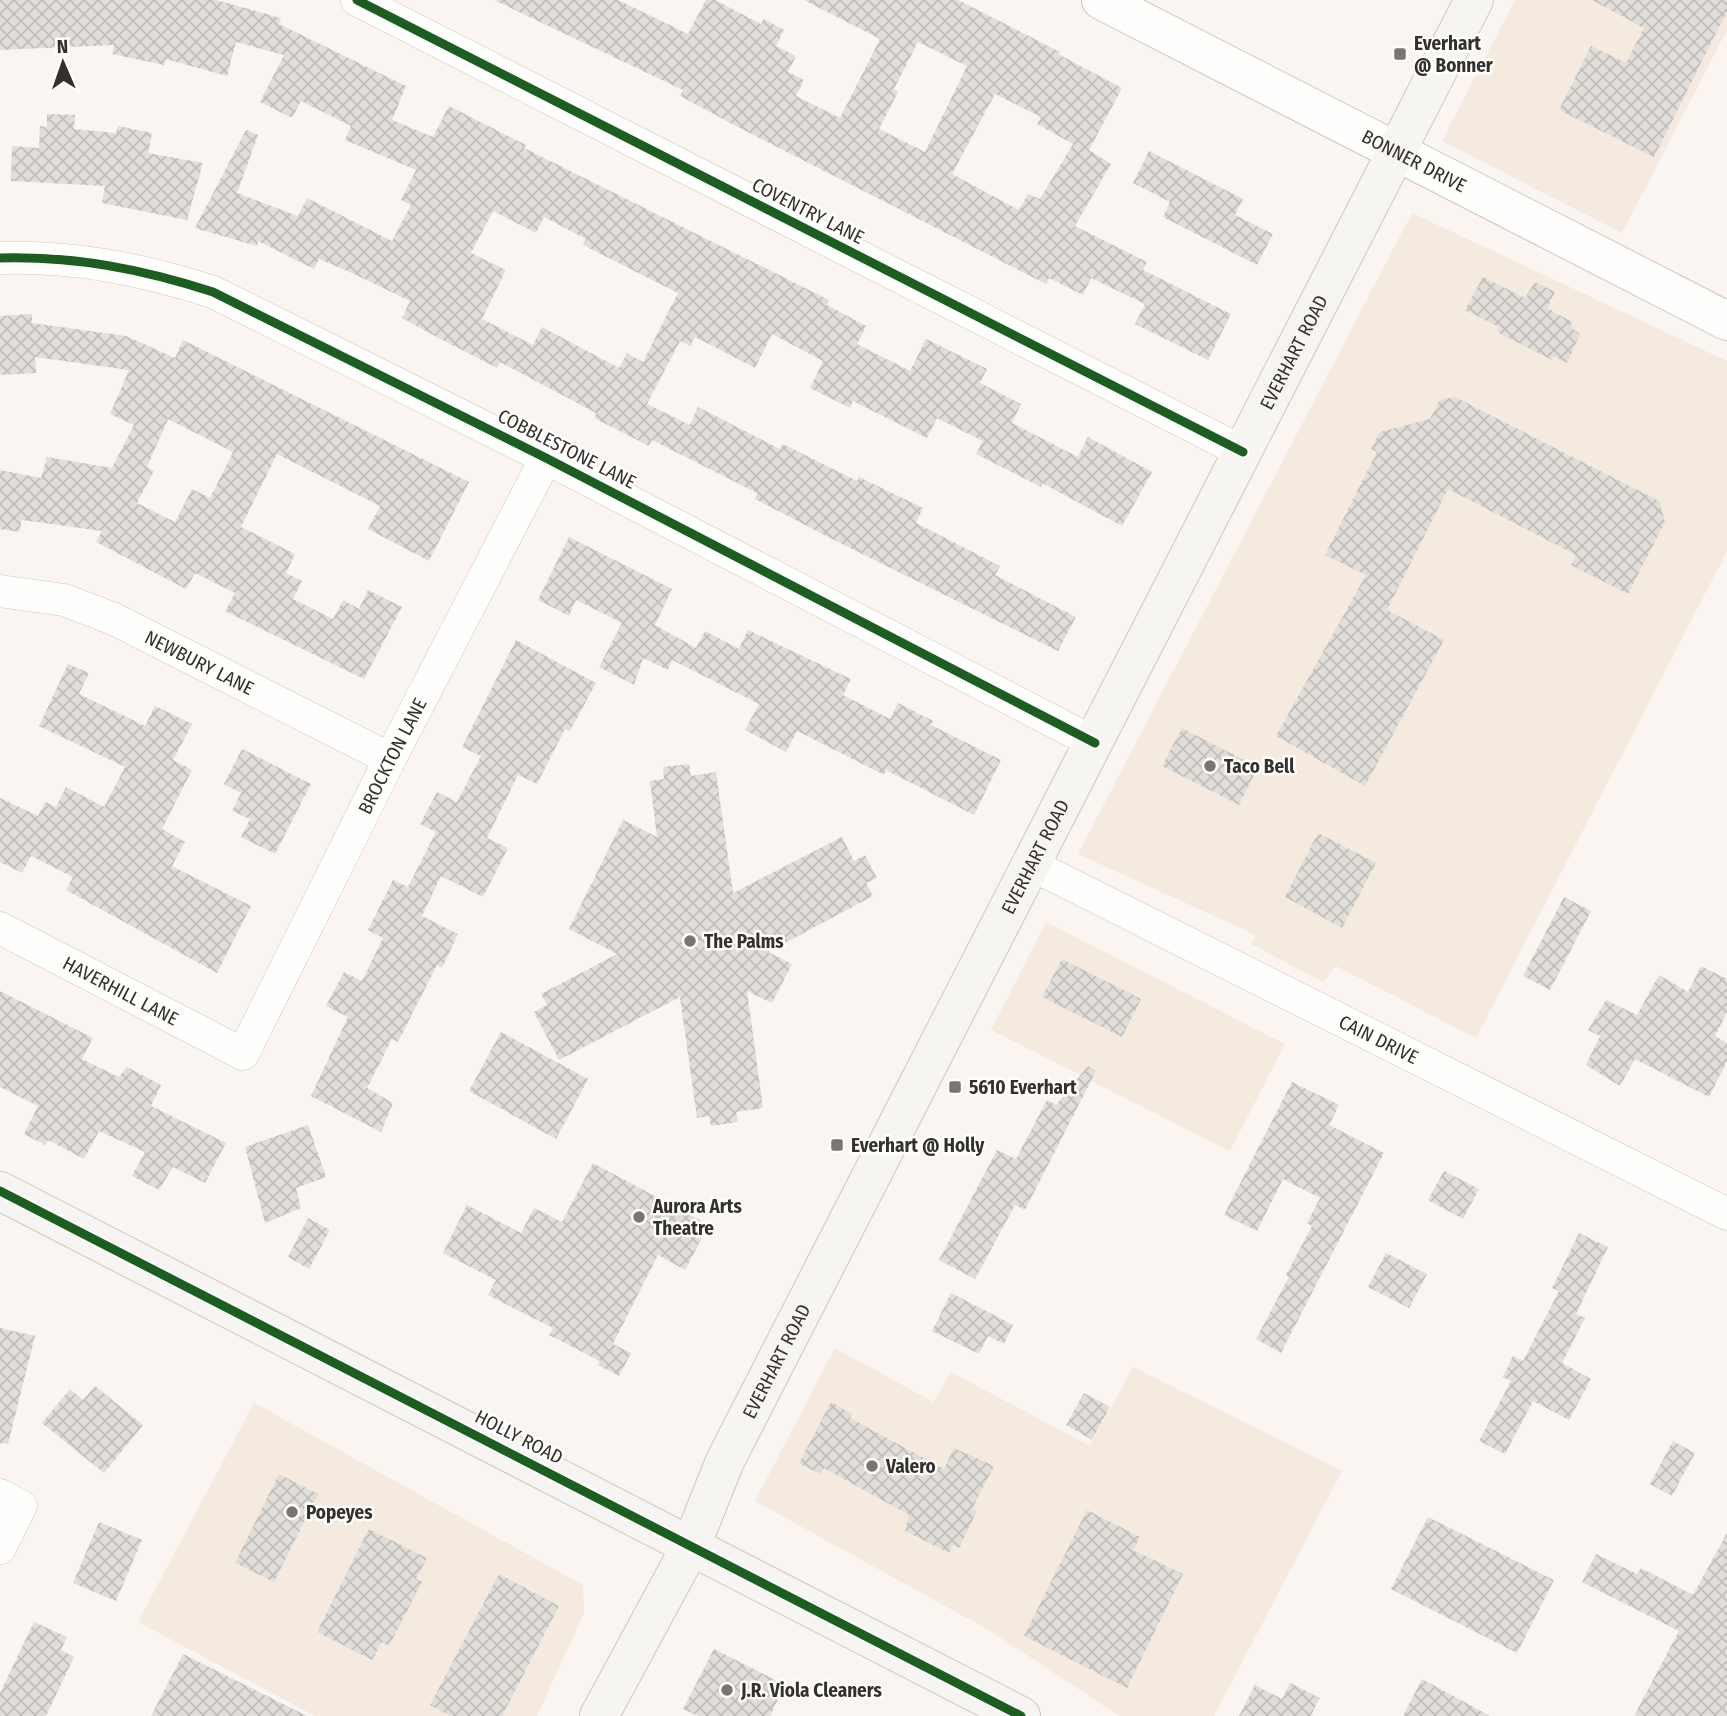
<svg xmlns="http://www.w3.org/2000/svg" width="1727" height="1716" font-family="'Fira Sans Condensed',sans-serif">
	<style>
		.built { fill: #f4eadf }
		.building { fill: url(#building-cross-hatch); fill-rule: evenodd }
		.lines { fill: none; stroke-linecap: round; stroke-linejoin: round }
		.minor-casing { stroke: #ccc8c4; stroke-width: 33 }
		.tertiary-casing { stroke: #ccc8c4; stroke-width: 40 }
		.secondary-casing { stroke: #ccc8c4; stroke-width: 40 }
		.minor { stroke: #fefefd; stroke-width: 32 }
		.tertiary { stroke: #fefefd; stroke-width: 38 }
		.secondary { stroke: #f7f5f2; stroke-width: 38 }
		.cycleway-casing { stroke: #fff; stroke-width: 13 }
		.cycleway { stroke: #1b5e20; stroke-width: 9 }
		.poi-dot { fill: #797671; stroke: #fff; stroke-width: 2.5 }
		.labels { text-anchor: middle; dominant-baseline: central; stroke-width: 5; stroke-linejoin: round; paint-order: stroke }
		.poi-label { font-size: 19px; font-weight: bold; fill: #34312d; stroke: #fff; text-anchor: start }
		.street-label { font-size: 19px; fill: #34312d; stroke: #fff }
	</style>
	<defs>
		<pattern id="building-cross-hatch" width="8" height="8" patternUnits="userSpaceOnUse" patternTransform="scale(1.75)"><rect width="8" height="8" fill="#e1ddd9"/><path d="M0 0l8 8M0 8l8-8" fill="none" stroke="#c2bebb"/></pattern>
	</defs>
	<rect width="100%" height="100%" fill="#faf5f0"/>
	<!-- built -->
	<path class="built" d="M 1515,0 L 1727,0 L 1727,30 L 1622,233 L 1442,141 Z
		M 1412,213 L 1727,361 L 1727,551 L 1476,1038 L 1336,966 L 1323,982 L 1251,944 L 1256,935 L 1078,854 Z
		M 1046,922 L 1285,1044 L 1230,1151 L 991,1030 Z
		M 835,1348 L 933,1402 L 951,1372 L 1090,1446 L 1133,1367 L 1342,1471 L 1214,1716 L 1119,1716 L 992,1632 L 755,1501 Z
		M 254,1403 L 583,1585 L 584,1613 L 537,1716 L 315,1716 L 138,1622 Z"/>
	<!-- building -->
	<path class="building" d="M 0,0 L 216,0 L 281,18 L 279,24 L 406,86 L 392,120 L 433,137 L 449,106 L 526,145 L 524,148 L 829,300 L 827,305 L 866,326 L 857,344 L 910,371 L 926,339 L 987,369 L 980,383 L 1021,404 L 1012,423 L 1078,457 L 1088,437 L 1152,472 L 1122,526 L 1042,483 L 1041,487 L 976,454 L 983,441 L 937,418 L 927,438 L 853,401 L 850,408 L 810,388 L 823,361 L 772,334 L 755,368 L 695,337 L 690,346 L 680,341 L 647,404 L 690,425 L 698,407 L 780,449 L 783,444 L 857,481 L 859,477 L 923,508 L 916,523 L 1000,566 L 995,575 L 1076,617 L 1058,651 L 830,538 L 755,499 L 757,493 L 652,440 L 649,446 L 594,418 L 596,413 L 500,362 L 497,368 L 433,335 L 402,318 L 410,301 L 354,274 L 319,259 L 314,269 L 258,241 L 257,246 L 195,228 L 246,130 L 258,135 L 237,193 L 298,216 L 307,198 L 392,241 L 411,205 L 401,200 L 416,170 L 345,140 L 351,126 L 301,101 L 292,118 L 260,102 L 284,55 L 236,42 L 227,76 L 166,59 L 164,65 L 112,54 L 114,45 L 0,50 ZM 493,211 L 536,233 L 544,217 L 586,239 L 583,245 L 678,293 L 643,362 L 627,353 L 619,368 L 542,327 L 533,345 L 482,319 L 506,270 L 471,253 Z
		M 494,0 L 618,0 L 688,34 L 706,0 L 715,0 L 761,24 L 764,19 L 784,30 L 776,46 L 796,56 L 788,72 L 804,80 L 796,96 L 840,118 L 880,39 L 804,0 L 958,0 L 1060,52 L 1058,54 L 1122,88 L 1089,150 L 1111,164 L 1075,226 L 1147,262 L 1143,270 L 1231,314 L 1208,360 L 1135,324 L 1145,304 L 1091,278 L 1083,295 L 1049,278 L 1046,284 L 734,125 L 680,96 L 683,90 ZM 918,42 L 967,66 L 925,152 L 879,129 L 898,92 L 894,89 ZM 995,94 L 1041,117 L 1037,124 L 1073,144 L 1040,199 L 1028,194 L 1019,210 L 952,174 Z
		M 1592,0 L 1727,0 L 1727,11 L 1654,157 L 1559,110 L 1591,46 L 1626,63 L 1644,28 Z
		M 47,114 L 75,115 L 74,129 L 116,133 L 118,126 L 152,133 L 148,153 L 203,163 L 187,220 L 102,203 L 105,186 L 11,181 L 12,146 L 39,148 L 40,126 L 47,127 Z
		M 1149,151 L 1243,199 L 1235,215 L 1273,234 L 1257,265 L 1163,217 L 1170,202 L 1133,183 Z
		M 1483,277 L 1525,298 L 1535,282 L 1555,292 L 1547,308 L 1572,322 L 1570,326 L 1580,334 L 1567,363 L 1553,356 L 1552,360 L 1497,332 L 1499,327 L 1465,310 Z
		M 32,314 L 32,323 L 126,336 L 175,358 L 183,340 L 469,482 L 429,561 L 368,529 L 380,506 L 277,454 L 241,527 L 295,554 L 286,573 L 302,581 L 293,599 L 333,619 L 343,600 L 359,609 L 368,590 L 402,607 L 364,679 L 225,611 L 235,593 L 195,573 L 186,589 L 96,542 L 102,531 L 22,520 L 19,532 L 0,529 L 0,470 L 41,478 L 47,457 L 112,468 L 134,425 L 110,414 L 129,370 L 35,357 L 36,373 L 0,375 L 0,316 ZM 168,419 L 233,452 L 210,498 L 192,489 L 175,522 L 137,503 L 154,471 L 147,467 Z
		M 1455,397 L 1659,501 L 1665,522 L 1628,594 L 1571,565 L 1576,555 L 1448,489 L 1387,610 L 1444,640 L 1365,786 L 1276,736 L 1366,575 L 1325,555 L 1377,452 L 1371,449 L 1380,432 L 1430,419 L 1440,400 Z
		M 569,537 L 672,589 L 655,625 L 696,648 L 705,631 L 739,649 L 748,630 L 851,679 L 843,695 L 890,719 L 898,703 L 933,721 L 931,725 L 1001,760 L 974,815 L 886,770 L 884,775 L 797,731 L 786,752 L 745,730 L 759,704 L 672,660 L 668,670 L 643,658 L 634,685 L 599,667 L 622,623 L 576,600 L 569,616 L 538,600 Z
		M 516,640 L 596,683 L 570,731 L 565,729 L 537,784 L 518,775 L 487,838 L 508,848 L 483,897 L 441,876 L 422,916 L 458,934 L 442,968 L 437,965 L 398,1042 L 392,1039 L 367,1088 L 393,1103 L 381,1132 L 311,1096 L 348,1017 L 326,1006 L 344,972 L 362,981 L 383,938 L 368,930 L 393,880 L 408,887 L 436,832 L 420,824 L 437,792 L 457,802 L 481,756 L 462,747 Z
		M 68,664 L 89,673 L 79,694 L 145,726 L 155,706 L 192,724 L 173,760 L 192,770 L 162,829 L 185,842 L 172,866 L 251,906 L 217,973 L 66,890 L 73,877 L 31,856 L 22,873 L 0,862 L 0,798 L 38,816 L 45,802 L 56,807 L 66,787 L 104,807 L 125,767 L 39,726 Z
		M 1182,728 L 1258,767 L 1239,805 L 1162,766 Z
		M 242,749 L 311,784 L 275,854 L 241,837 L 250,819 L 232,811 L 241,793 L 224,784 Z
		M 689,764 L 691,776 L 716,772 L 733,893 L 842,837 L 854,861 L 865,855 L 877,878 L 866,883 L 873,896 L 768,952 L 792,964 L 772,1003 L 747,991 L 763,1108 L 736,1112 L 738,1122 L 711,1126 L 709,1116 L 697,1118 L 680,997 L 559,1060 L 534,1012 L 547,1005 L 541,994 L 617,954 L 569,929 L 623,820 L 657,837 L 650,781 L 664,779 L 663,767 Z
		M 1318,833 L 1376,863 L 1342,928 L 1285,897 Z
		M 1564,897 L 1591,911 L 1550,990 L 1523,976 Z
		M 1062,959 L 1141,999 L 1122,1037 L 1042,997 Z
		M 1701,966 L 1727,979 L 1727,1012 L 1715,1036 L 1727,1043 L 1727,1061 L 1709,1097 L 1635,1059 L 1620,1086 L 1586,1065 L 1600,1036 L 1588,1030 L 1606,1000 L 1637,1015 L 1659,975 L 1688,992 Z
		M 0,991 L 93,1038 L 82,1059 L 119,1077 L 127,1067 L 161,1085 L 151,1106 L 226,1143 L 205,1183 L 173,1167 L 159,1190 L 132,1176 L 145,1152 L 99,1131 L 84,1159 L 48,1140 L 45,1145 L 24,1134 L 38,1106 L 0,1087 Z
		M 501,1032 L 588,1079 L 556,1139 L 469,1091 Z
		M 1088,1066 L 1096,1071 L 1025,1210 L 1015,1205 L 975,1279 L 939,1260 L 997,1150 L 1016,1159 L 1047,1100 L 1056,1105 Z
		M 1292,1082 L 1339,1105 L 1329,1125 L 1384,1153 L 1281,1353 L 1256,1339 L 1289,1277 L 1286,1275 L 1312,1226 L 1307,1223 L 1320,1198 L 1283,1179 L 1257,1231 L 1224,1215 Z
		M 308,1125 L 326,1177 L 296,1188 L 301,1208 L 265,1223 L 245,1147 Z
		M 593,1163 L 709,1225 L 685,1270 L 658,1255 L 613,1344 L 631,1353 L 619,1376 L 598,1365 L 600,1361 L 549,1335 L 553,1328 L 488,1295 L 496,1280 L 443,1253 L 467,1205 L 521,1233 L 534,1208 L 562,1222 Z
		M 1444,1171 L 1479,1189 L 1463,1219 L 1428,1200 Z
		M 308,1218 L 330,1230 L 309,1269 L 288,1257 Z
		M 1579,1233 L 1608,1247 L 1576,1314 L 1585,1318 L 1562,1363 L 1591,1379 L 1569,1420 L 1533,1401 L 1505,1454 L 1479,1441 L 1511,1381 L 1503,1377 L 1513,1356 L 1523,1361 L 1559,1291 L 1552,1288 Z
		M 1386,1253 L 1427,1274 L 1409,1308 L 1368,1287 Z
		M 951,1293 L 1013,1325 L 1004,1344 L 988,1336 L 979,1354 L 932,1331 Z
		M 0,1328 L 35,1336 L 8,1444 L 0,1443 Z
		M 95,1386 L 143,1425 L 104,1473 L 42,1423 L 70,1389 L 83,1400 Z
		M 1084,1393 L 1110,1407 L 1092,1440 L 1066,1425 Z
		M 831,1402 L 852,1414 L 850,1418 L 944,1469 L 954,1448 L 994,1466 L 972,1509 L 977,1511 L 959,1548 L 953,1545 L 949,1553 L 905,1531 L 909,1515 L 824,1468 L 820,1474 L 799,1463 Z
		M 1673,1441 L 1695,1453 L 1672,1496 L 1650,1484 Z
		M 279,1474 L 318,1494 L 274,1582 L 235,1563 Z
		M 1087,1510 L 1140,1537 L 1133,1550 L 1183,1574 L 1127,1688 L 1024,1636 Z
		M 1428,1517 L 1554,1580 L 1517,1653 L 1391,1589 Z
		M 99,1522 L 142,1540 L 116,1601 L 73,1583 Z
		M 369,1529 L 427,1558 L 416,1579 L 422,1582 L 389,1646 L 382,1642 L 372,1660 L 317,1632 Z
		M 1727,1533 L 1727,1716 L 1634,1716 L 1679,1631 L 1582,1582 L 1596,1554 L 1637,1574 L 1641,1568 L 1693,1595 Z
		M 499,1574 L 559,1606 L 502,1716 L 450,1716 L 430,1705 Z
		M 34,1622 L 67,1637 L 61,1650 L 74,1657 L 46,1716 L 0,1716 L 0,1693 Z
		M 714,1649 L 785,1685 L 770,1716 L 698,1716 L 683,1709 Z
		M 183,1654 L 307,1716 L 151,1716 Z
		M 1422,1679 L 1490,1716 L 1403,1716 Z
		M 1290,1683 L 1320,1698 L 1311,1715 L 1314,1716 L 1239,1716 L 1255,1685 L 1282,1699 Z"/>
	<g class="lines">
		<defs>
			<g id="minor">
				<path d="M 357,0 L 1243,452"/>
				<path d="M 0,258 C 75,256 142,269 213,292 L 546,458 L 1095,743"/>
				<path id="s1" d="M 0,591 L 64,600 L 114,619 L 390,759"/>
				<path id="s2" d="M 1032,865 L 1727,1214"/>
				<path id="s3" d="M 0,928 L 243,1054 L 390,759 L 546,458"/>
				<path d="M 0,1495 L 21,1506 L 0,1548"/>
			</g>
			<g id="tertiary">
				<path id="s4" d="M 1101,0 L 1727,321"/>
			</g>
			<g id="secondary">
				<path d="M 0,1191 L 1021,1716"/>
				<path id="s5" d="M 599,1716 L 691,1546 L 725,1461 L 1474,0"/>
			</g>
		</defs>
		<!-- minor casing -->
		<use href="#minor" class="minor-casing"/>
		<!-- tertiary casing -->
		<use href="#tertiary" class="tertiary-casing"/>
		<!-- secondary casing -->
		<use href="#secondary" class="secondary-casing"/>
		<!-- minor -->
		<use href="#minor" class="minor"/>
		<!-- tertiary -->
		<use href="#tertiary" class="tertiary"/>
		<!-- secondary -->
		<use href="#secondary" class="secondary"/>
		<defs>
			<path id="cycleway" d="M 357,0 L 1243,452
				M 0,258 C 75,256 142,269 213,292 L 546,458 L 1095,743
				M 0,1191 L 1021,1716"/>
		</defs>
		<!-- cycleway casing -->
		<use href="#cycleway" class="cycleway-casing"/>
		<!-- cycleway -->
		<use href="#cycleway" class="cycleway"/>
	</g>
	<!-- markers -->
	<g class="poi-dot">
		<rect x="1393" y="47" width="14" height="14" rx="3.5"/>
		<circle cx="1210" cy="766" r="7"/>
		<circle cx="690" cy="941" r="7"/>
		<rect x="948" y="1080" width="14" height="14" rx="3.5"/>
		<rect x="830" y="1138" width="14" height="14" rx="3.5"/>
		<circle cx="639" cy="1217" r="7"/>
		<circle cx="872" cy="1466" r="7"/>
		<circle cx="292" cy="1512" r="7"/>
		<circle cx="727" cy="1690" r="7"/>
	</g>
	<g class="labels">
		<!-- poi labels -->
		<g class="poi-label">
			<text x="1414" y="43">Everhart<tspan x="1414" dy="22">@ Bonner</tspan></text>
			<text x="1224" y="766">Taco Bell</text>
			<text x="704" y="941">The Palms</text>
			<text x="969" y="1087">5610 Everhart</text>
			<text x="851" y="1145">Everhart @ Holly</text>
			<text x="653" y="1206">Aurora Arts<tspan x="653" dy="22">Theatre</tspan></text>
			<text x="886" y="1466">Valero</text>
			<text x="306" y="1512">Popeyes</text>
			<text x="741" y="1690">J.R. Viola Cleaners</text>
		</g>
		<!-- street labels -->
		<g class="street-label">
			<text stroke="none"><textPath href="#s4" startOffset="352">BONNER DRIVE</textPath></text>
			<text transform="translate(808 211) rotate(27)">COVENTRY LANE</text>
			<text stroke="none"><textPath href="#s5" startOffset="1531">EVERHART ROAD</textPath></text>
			<text transform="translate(567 449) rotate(27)">COBBLESTONE LANE</text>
			<text stroke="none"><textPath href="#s1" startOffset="214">NEWBURY LANE</textPath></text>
			<text stroke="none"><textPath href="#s3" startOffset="607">BROCKTON LANE</textPath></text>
			<text stroke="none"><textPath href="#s5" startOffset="964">EVERHART ROAD</textPath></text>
			<text stroke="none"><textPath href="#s3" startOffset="136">HAVERHILL LANE</textPath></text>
			<text stroke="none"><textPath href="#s2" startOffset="388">CAIN DRIVE</textPath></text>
			<text stroke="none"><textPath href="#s5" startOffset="397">EVERHART ROAD</textPath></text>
			<text transform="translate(519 1437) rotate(27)">HOLLY ROAD</text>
		</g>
	</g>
	<!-- north arrow -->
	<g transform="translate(63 63) rotate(358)" stroke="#ffffff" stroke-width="5" paint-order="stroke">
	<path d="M0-5L12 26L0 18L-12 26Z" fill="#34312d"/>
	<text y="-10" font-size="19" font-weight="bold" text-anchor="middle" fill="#34312d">N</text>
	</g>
</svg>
